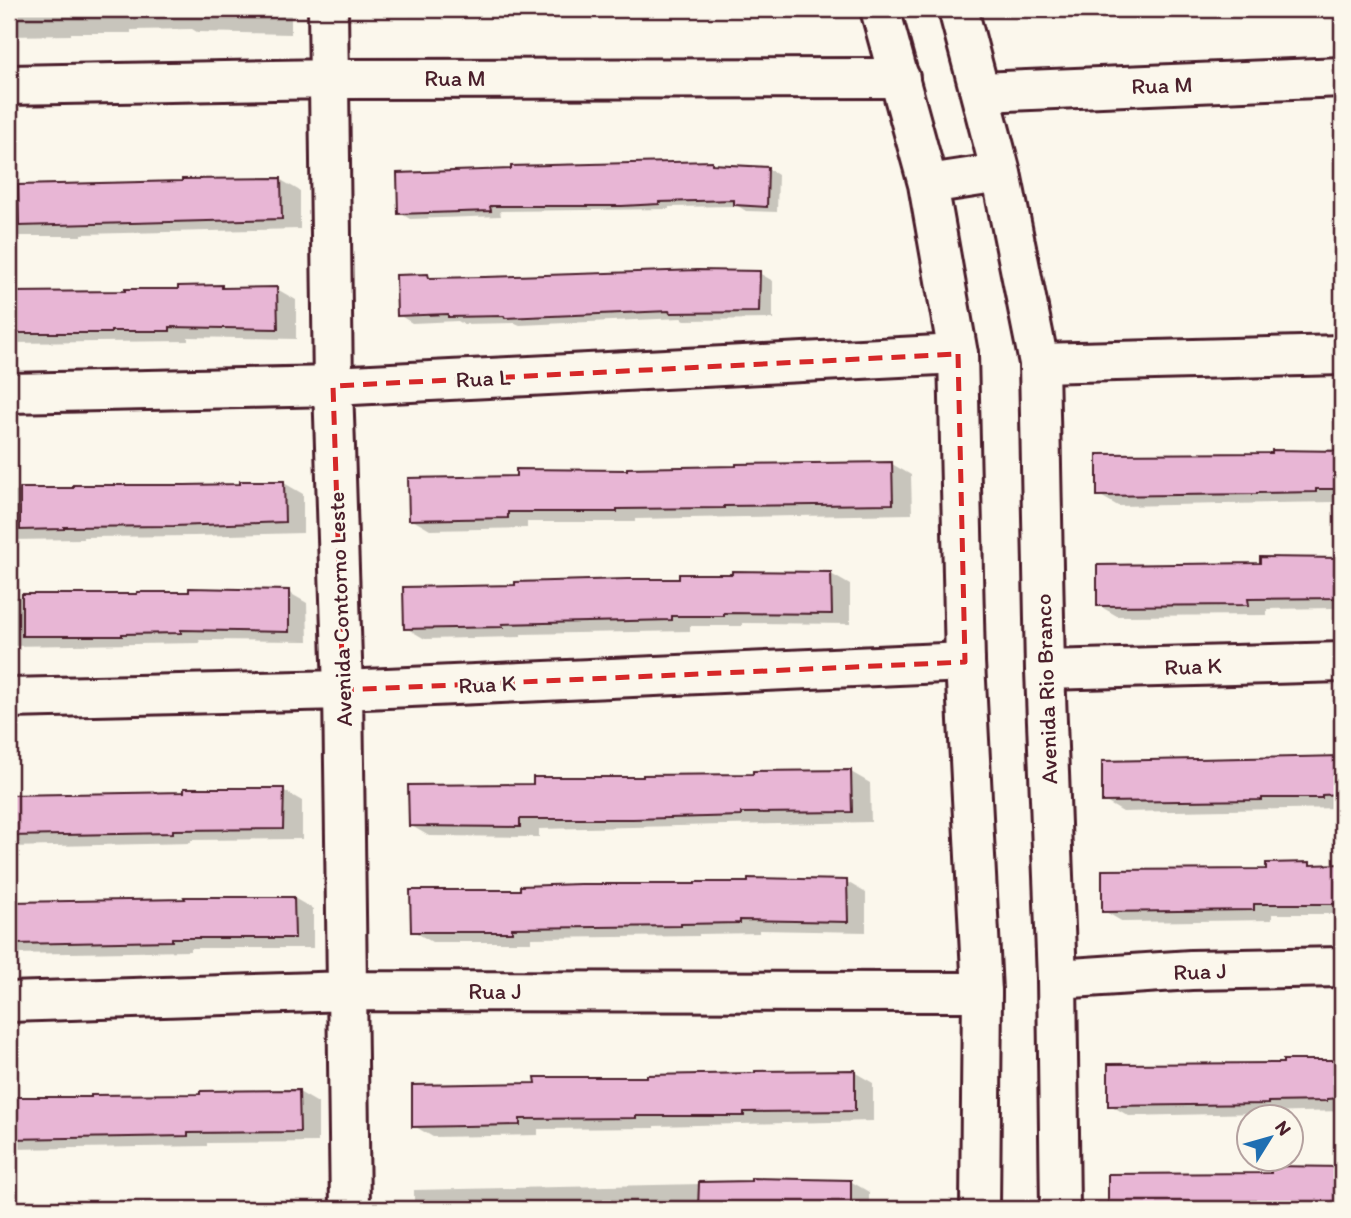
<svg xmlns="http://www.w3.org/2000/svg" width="1351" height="1218" font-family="Itim,sans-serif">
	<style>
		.shadow { fill: #0003 }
		.building { fill: #e8b6d5; stroke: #4a1f2b; stroke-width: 2 }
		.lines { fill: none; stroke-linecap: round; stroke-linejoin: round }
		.street-casing { stroke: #4a1f2b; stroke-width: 44 }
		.secondary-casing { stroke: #4a1f2b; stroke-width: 44 }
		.street { stroke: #fbf7ec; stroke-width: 38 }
		.secondary { stroke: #fbf7ec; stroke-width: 38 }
		.marked { fill: none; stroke: #d62828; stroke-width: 5; stroke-dasharray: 14 9; stroke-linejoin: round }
		.labels { text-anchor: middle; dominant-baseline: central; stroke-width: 5; stroke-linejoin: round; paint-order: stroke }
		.street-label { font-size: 23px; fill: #4a1f2b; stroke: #fbf7ec }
	</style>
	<rect width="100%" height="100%" fill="#fbf7ec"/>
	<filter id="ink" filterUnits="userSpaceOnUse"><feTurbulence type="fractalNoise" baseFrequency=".0143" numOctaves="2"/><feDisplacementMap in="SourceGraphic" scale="14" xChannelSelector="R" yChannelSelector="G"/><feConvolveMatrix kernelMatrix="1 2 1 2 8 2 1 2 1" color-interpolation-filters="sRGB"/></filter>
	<g filter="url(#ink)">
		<!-- shadow -->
		<path class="shadow" d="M 9,9 L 291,9 L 291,34 L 197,32 L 192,29 L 131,30 L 131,33 L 71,33 L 71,35 L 9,36 Z
			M 397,9 L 770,9 L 770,12 L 719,11 L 683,14 L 678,11 L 517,18 L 513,16 L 410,16 Z
			M 712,163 L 718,166 L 767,168 L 778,175 L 777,212 L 746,211 L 738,206 L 669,207 L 669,209 L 500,211 L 501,216 L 410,219 L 400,213 Z
			M 281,180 L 300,191 L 300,229 L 81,234 L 81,236 L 9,236 L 9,186 Z
			M 759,273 L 773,281 L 773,319 L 685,320 L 681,318 L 520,325 L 515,323 L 463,324 L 458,321 L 412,323 L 399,315 L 428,276 L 434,279 Z
			M 277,289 L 296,300 L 296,339 L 188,337 L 188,341 L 9,343 L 9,293 Z
			M 1326,449 L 1342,449 L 1342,499 L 1334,499 L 1335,502 L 1118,506 L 1099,495 L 1326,453 Z
			M 892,464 L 911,475 L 912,514 L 635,519 L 635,522 L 527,522 L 527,528 L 430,530 L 411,519 L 629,472 Z
			M 284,483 L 303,494 L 303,533 L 195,536 L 83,537 L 83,539 L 9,540 L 9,491 Z
			M 1262,559 L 1342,560 L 1342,610 L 1334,608 L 1267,609 L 1267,615 L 1117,616 L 1098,605 L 1262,565 Z
			M 831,574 L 850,585 L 850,624 L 742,623 L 742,626 L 690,626 L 690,631 L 521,634 L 521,637 L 425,639 L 406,628 L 517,587 Z
			M 288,592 L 307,603 L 308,641 L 199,640 L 200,643 L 9,646 L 9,597 Z
			M 1331,755 L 1342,755 L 1342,805 L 1340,808 L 1123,812 L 1104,801 L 1331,758 Z
			M 851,772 L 870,783 L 871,822 L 539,829 L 539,837 L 429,836 L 410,825 L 535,786 L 645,779 Z
			M 283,790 L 302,801 L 302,839 L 191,840 L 191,843 L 9,847 L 9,796 Z
			M 1309,864 L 1313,866 L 1342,866 L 1342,914 L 1272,914 L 1272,920 L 1123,922 L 1104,911 Z
			M 847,882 L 866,893 L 866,932 L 759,930 L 759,933 L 699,934 L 699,936 L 531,938 L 531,942 L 432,942 L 413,931 L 522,892 Z
			M 294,898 L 313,909 L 313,948 L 190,948 L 190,951 L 9,954 L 9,904 Z
			M 1337,1058 L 1342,1058 L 1342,1111 L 1129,1116 L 1110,1105 L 1285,1064 L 1337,1062 Z
			M 854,1072 L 873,1083 L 873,1121 L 654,1126 L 654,1128 L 538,1129 L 538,1135 L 433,1137 L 414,1126 L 537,1084 Z
			M 299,1092 L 318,1103 L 318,1142 L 207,1143 L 207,1146 L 9,1149 L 9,1099 Z
			M 1273,1168 L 1342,1169 L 1342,1209 L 1109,1209 L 1110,1176 L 1273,1174 Z
			M 850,1181 L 869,1192 L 869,1209 L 414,1209 L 414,1190 Z
			M 197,1200 L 294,1202 L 308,1209 L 9,1209 L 9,1207 L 145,1206 L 145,1204 L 197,1203 Z"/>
		<!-- building -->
		<path class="building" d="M 712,161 L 712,164 L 768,167 L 767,207 L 734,205 L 734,200 L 659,202 L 659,204 L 622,206 L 490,206 L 491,211 L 398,214 L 397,173 L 511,169 L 511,166 Z
			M 281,178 L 282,219 L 19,226 L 18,185 L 182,181 L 182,179 Z
			M 698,270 L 760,271 L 759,312 L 670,313 L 669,311 L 505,318 L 504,316 L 448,317 L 448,314 L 397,316 L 396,275 L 428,274 L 429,278 L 485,277 Z
			M 222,285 L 222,288 L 277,287 L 278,329 L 170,327 L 170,331 L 111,331 L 111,333 L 11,333 L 10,292 L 125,291 L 125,289 L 178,289 L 178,286 Z
			M 1272,450 L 1342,451 L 1342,489 L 1316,489 L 1316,492 L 1257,493 L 1257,494 L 1097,496 L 1097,454 L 1272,453 Z
			M 892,462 L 893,504 L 724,506 L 724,508 L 617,509 L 617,512 L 508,512 L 508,518 L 409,520 L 408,478 L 516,476 L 516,469 L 627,470 L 627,468 L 736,466 L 736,464 Z
			M 240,481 L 284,481 L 285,522 L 174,526 L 64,527 L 64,529 L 20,530 L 20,488 L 73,488 L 73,485 L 185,485 L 240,484 Z
			M 1260,557 L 1342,558 L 1342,598 L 1248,599 L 1249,605 L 1097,606 L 1097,565 L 1260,563 Z
			M 732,571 L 831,572 L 832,614 L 724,613 L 724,616 L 672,616 L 672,620 L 502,624 L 503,627 L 404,629 L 403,587 L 515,585 L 515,582 L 627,579 L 679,579 L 679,574 L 732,574 Z
			M 189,588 L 289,590 L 289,632 L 181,630 L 181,633 L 122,634 L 122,636 L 22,636 L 22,594 L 137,594 L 137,592 L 189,592 Z
			M 1342,756 L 1342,794 L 1322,795 L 1322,798 L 1262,798 L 1262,800 L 1102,802 L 1102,761 Z
			M 851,770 L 852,812 L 741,813 L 741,816 L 633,819 L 520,819 L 520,827 L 409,826 L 408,785 L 533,784 L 533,777 L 643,777 L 643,775 L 753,774 L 753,771 Z
			M 184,788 L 284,788 L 283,829 L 173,830 L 173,833 L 9,836 L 9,795 L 184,792 Z
			M 1310,862 L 1310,865 L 1342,864 L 1342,904 L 1254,904 L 1254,910 L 1102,912 L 1102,870 L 1266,869 L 1266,863 Z
			M 748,878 L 847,880 L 848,922 L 740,920 L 740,923 L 681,924 L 681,926 L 512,928 L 512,932 L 411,932 L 410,890 L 520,890 L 520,886 L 580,884 L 695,884 L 695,882 L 748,882 Z
			M 184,897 L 294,897 L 295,938 L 172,938 L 172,941 L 13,944 L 12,902 L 185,899 Z
			M 1283,1060 L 1342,1060 L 1342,1098 L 1327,1099 L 1327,1101 L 1268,1102 L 1268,1104 L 1108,1106 L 1108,1064 L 1283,1063 Z
			M 855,1070 L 855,1111 L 744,1112 L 744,1116 L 636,1116 L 636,1118 L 520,1119 L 520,1125 L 412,1127 L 412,1085 L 536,1083 L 535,1077 L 647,1077 L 647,1075 L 755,1073 L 755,1071 Z
			M 299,1090 L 300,1132 L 188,1133 L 188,1136 L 9,1139 L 9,1097 L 91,1097 L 91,1095 L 200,1094 L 200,1091 Z
			M 1271,1166 L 1342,1167 L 1342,1208 L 1108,1209 L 1108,1174 L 1271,1173 Z
			M 751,1178 L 851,1180 L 851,1209 L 698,1209 L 699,1182 L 751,1181 Z"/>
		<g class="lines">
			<defs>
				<path id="street" d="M 328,9 L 333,386 L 343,690 L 350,1209
					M 9,85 L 328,79 L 900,78
					M 981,92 L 1342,77
					M 1039,363 L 1342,355
					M 9,393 L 333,386 L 958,354
					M 1045,670 L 1342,662
					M 9,698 L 343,690 L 965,662
					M 1057,979 L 1191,970 L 1342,967
					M 9,1002 L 348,991 L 982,992"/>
				<path id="secondary" d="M 880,9 L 928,184 L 958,354 L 965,662 L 982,992 L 980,1209
					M 958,9 L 1001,173
					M 928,184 L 1001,173 L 1039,363 L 1045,670 L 1057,979 L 1060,1209"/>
			</defs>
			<!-- street casing -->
			<use href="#street" class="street-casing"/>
			<!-- secondary casing -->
			<use href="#secondary" class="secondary-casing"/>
			<!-- street -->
			<use href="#street" class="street"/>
			<!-- secondary -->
			<use href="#secondary" class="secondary"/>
		</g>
	</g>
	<!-- marked area -->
	<path class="marked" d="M 958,354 L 965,662 L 343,690 L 333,386 Z"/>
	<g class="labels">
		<!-- street labels -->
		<g class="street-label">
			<text x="455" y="78">Rua M</text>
			<text transform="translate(1162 85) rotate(-2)">Rua M</text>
			<text transform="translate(483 378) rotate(-3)">Rua L</text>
			<text transform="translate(340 609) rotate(-92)">Avenida Contorno Leste</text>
			<text transform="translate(1193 666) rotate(-2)">Rua K</text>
			<text transform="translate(487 684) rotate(-3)">Rua K</text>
			<text transform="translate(1046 689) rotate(-92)">Avenida Rio Branco</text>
			<text transform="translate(1200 971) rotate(-2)">Rua J</text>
			<text x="495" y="991">Rua J</text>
		</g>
	</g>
	<!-- margin -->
	<rect width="1351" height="1218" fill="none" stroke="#fbf7ec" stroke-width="35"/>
	<rect x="18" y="18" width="1316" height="1183" fill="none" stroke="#4a1f2b" stroke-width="2.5" filter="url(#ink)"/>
	<!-- north arrow -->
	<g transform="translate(1270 1138) rotate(53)"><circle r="33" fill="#fbf7ec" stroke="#b4a19f" stroke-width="2"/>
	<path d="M0-5L12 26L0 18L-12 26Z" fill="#1f6fb2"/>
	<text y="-10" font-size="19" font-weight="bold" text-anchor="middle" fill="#4a1f2b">N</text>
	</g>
</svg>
